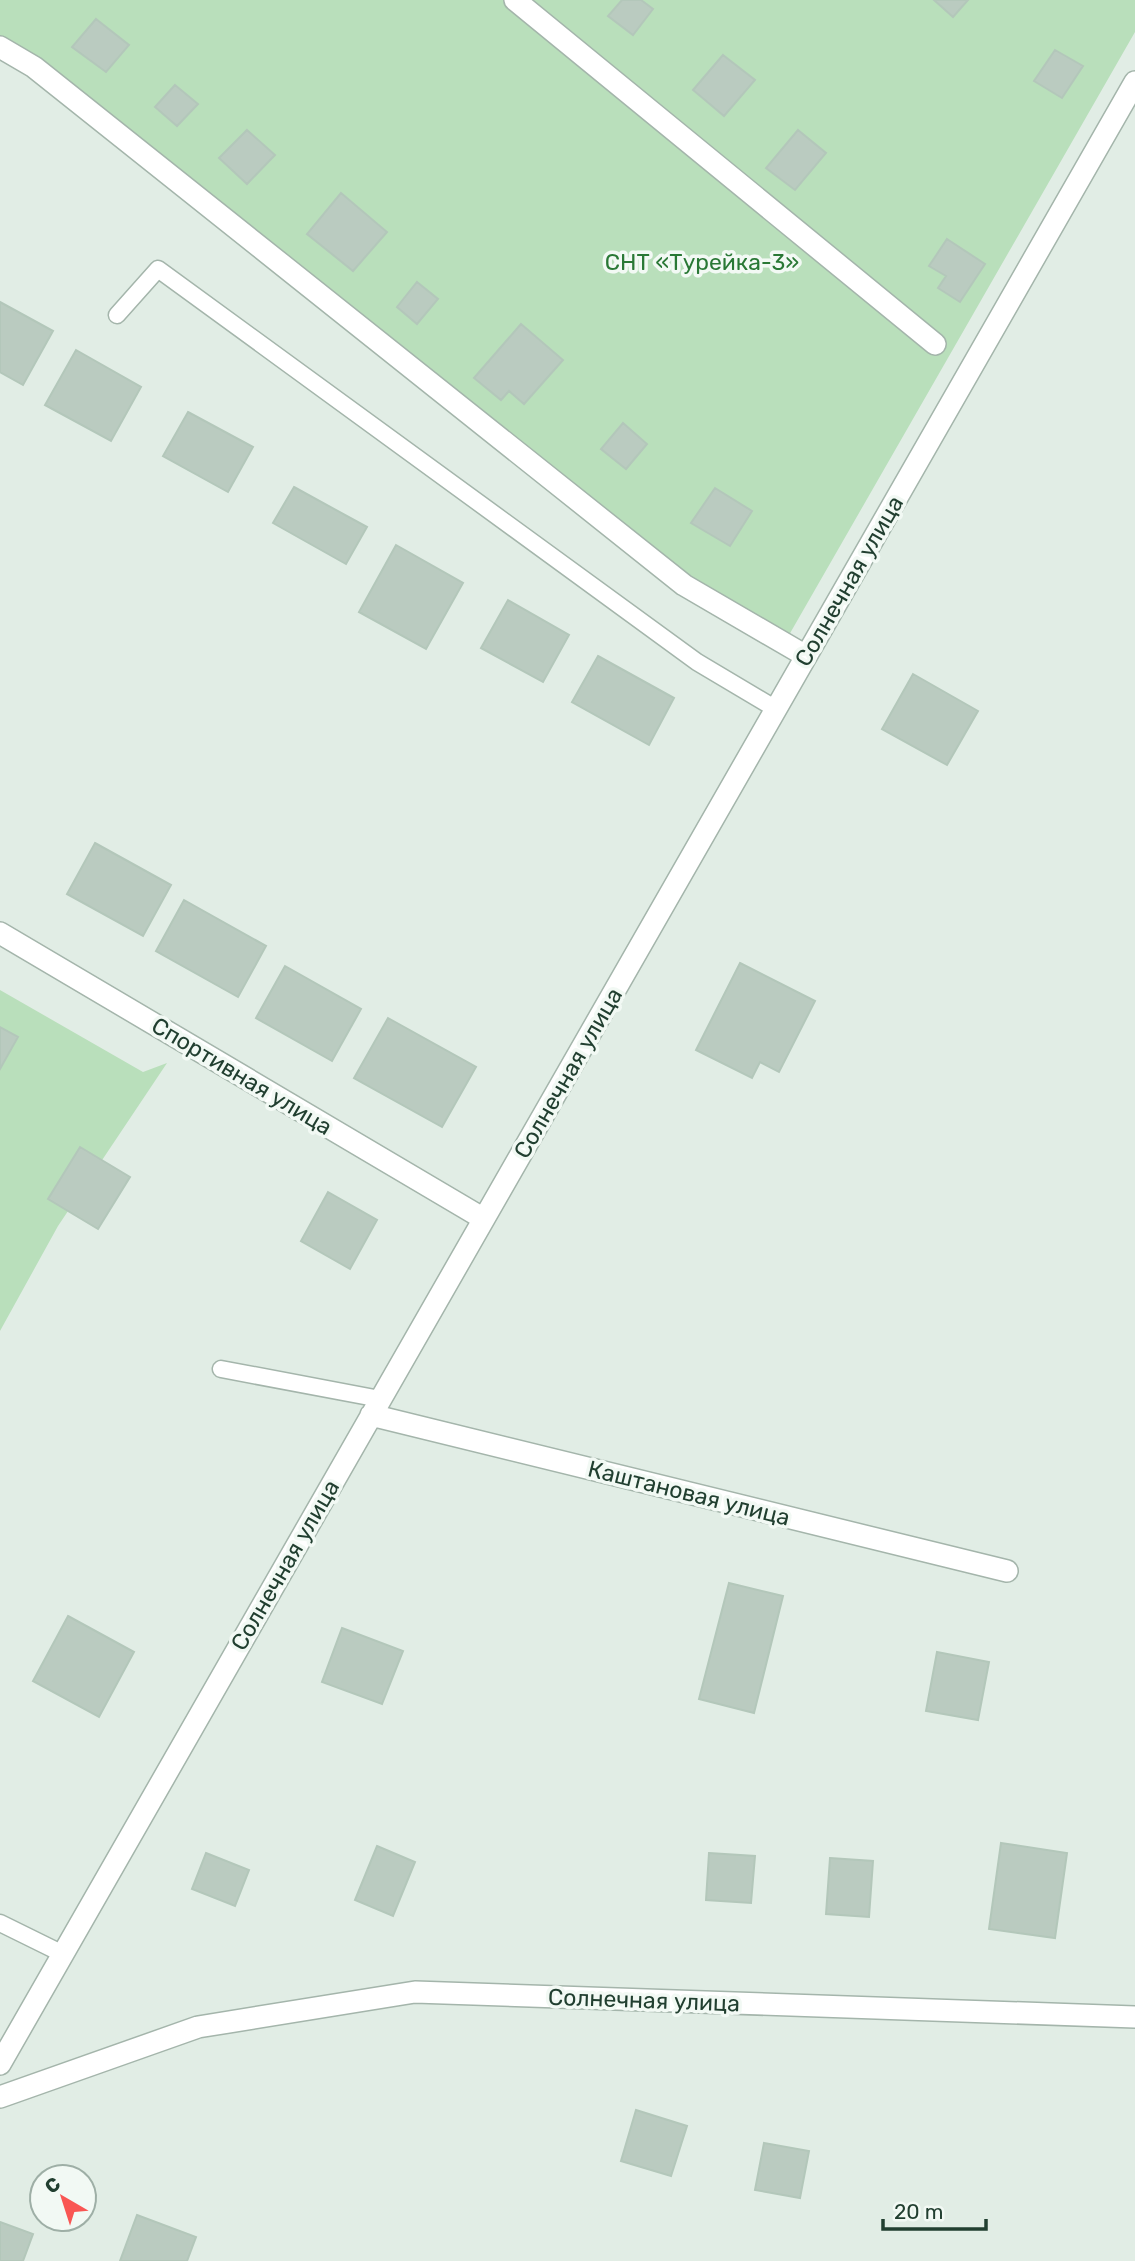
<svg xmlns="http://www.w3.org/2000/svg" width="1135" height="2261" font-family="Rubik,sans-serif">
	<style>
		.green { fill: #b9dfbb }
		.building { fill: #bacbc0; stroke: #b3c7ba; stroke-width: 2 }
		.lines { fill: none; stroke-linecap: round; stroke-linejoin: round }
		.lane-casing { stroke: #a4b5ab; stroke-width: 19 }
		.street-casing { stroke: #a4b5ab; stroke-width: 24 }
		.lane { stroke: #fff; stroke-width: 16 }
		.street { stroke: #fff; stroke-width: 21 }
		.labels { text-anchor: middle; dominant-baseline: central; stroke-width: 7; stroke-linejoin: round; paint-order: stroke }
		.park-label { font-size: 23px; fill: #297835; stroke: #f2f9f4 }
		.street-label { font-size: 23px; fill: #213f30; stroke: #f2f9f4 }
	</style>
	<rect width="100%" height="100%" fill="#e1ede5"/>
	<!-- green -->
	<path class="green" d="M 0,0 L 1135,0 L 1135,32 L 785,642 L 684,585 L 0,47 Z
		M 0,990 L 143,1072 L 167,1063 L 58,1226 L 0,1331 Z"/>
	<!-- building -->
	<path class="building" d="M 622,0 L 641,0 L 653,9 L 633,35 L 608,16 Z
		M 934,0 L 968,0 L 953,17 Z
		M 96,19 L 129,45 L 106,72 L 72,47 Z
		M 1055,50 L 1083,66 L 1062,98 L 1034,81 Z
		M 723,55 L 755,80 L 724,116 L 693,90 Z
		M 175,85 L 198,104 L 177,126 L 155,107 Z
		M 247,130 L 275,155 L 247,184 L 219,158 Z
		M 798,130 L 826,153 L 795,190 L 766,168 Z
		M 341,193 L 387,232 L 353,271 L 307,234 Z
		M 947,239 L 985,264 L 960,302 L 938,288 L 946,276 L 929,266 Z
		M 417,282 L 438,299 L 417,324 L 397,307 Z
		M 0,302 L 53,331 L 23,385 L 0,372 Z
		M 521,324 L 563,360 L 524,404 L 509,391 L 501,400 L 474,378 Z
		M 76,350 L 141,387 L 111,441 L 45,405 Z
		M 188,412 L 253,447 L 228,492 L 163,456 Z
		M 623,423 L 647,444 L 626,469 L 601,449 Z
		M 294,487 L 367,527 L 346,564 L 273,523 Z
		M 715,488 L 752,511 L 730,546 L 691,523 Z
		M 396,545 L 463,583 L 426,649 L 359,612 Z
		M 508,600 L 569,635 L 543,682 L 481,648 Z
		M 598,656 L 674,698 L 649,745 L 572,702 Z
		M 913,674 L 978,711 L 947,765 L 882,729 Z
		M 95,843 L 171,885 L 143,936 L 67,894 Z
		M 184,900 L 266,946 L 238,997 L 156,951 Z
		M 740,963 L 815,1001 L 779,1072 L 760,1062 L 752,1078 L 696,1050 Z
		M 285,966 L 361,1009 L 332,1061 L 256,1018 Z
		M 388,1018 L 476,1067 L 442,1127 L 354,1078 Z
		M 0,1027 L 18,1037 L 0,1069 Z
		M 80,1147 L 130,1177 L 98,1229 L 48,1199 Z
		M 328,1192 L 377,1220 L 350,1269 L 301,1241 Z
		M 729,1583 L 783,1596 L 754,1713 L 699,1699 Z
		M 68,1616 L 134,1652 L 99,1717 L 33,1681 Z
		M 342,1628 L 403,1651 L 382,1704 L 322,1682 Z
		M 937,1652 L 989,1662 L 978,1720 L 926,1711 Z
		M 1001,1843 L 1067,1853 L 1055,1938 L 989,1929 Z
		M 377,1846 L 415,1862 L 393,1916 L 355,1900 Z
		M 206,1853 L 249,1870 L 235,1906 L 192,1889 Z
		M 709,1853 L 755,1856 L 751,1903 L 706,1900 Z
		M 830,1858 L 873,1861 L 869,1917 L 826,1914 Z
		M 636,2110 L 687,2126 L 671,2176 L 621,2161 Z
		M 764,2143 L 809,2151 L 800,2198 L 755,2190 Z
		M 137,2215 L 196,2237 L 187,2261 L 120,2261 Z
		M 0,2222 L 33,2234 L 23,2261 L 0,2261 Z"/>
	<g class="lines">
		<defs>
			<path id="lane" d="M 117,315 L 158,269 L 697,662 L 776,709
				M 221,1369 L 380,1399
				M 0,1923 L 63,1954"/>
			<path id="street" d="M 515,0 L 935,344
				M 0,47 L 34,67 L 684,585 L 806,656
				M 0,933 L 484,1219
				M 371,1415 L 1007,1571
				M 0,2064 L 1135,82
				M 0,2097 L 198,2027 L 415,1992 L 1135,2017"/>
		</defs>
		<!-- lane casing -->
		<use href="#lane" class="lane-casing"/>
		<!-- street casing -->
		<use href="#street" class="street-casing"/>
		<!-- lane -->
		<use href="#lane" class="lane"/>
		<!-- street -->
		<use href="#street" class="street"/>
	</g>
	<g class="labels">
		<!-- park labels -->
		<g class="park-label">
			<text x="702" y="262">СНТ «Турейка-3»</text>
		</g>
		<!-- street labels -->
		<g class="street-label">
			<text transform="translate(849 581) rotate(-60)">Солнечная улица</text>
			<text transform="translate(568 1073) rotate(-60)">Солнечная улица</text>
			<text transform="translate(242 1076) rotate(31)">Спортивная улица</text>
			<text transform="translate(689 1493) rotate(14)">Каштановая улица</text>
			<text transform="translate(285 1565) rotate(-60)">Солнечная улица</text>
			<text transform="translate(644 2000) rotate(2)">Солнечная улица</text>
		</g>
	</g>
	<!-- north arrow -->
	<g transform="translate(63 2198) rotate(321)"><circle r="33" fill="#f2f9f4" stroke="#9eafa6" stroke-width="2"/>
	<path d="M0-5L12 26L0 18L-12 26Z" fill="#f95653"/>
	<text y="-10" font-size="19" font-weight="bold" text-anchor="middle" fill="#213f30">С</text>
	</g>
	<!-- scale -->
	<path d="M883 2219v10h103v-10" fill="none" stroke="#213f30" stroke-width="3.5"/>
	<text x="894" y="2219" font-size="21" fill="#213f30" stroke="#f2f9f4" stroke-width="5" paint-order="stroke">20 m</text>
</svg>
